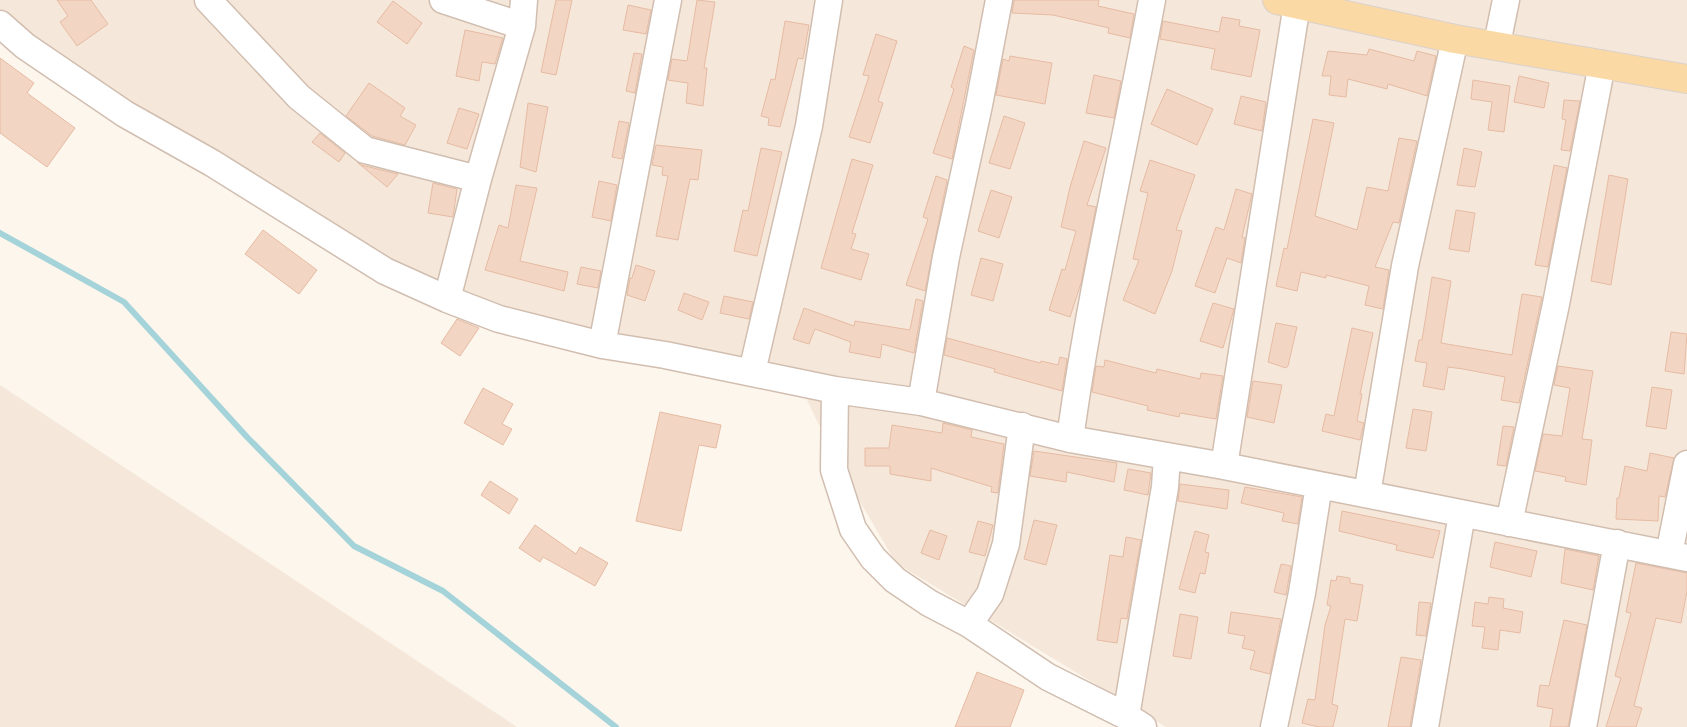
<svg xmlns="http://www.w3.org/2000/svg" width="1687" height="727" font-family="'PT Sans',sans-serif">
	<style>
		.residential { fill: #f5e8da }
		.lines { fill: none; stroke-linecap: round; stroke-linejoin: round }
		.stream { stroke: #a5d3da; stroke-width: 6 }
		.building { fill: #f3d5c3; stroke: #e6bba3 }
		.minor-casing { stroke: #d1beb0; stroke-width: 29 }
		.major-casing { stroke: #dad1cd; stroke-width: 30 }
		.minor { stroke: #fff; stroke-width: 26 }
		.major { stroke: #fbd9a5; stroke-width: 28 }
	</style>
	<rect width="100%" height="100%" fill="#fdf6ec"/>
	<!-- residential -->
	<path class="residential" d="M 0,0 L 1687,0 L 1687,727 L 1166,727 L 896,563 L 836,461 L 799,383 L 447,299 L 0,29 Z
		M 0,385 L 517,727 L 0,727 Z"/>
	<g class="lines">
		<!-- stream -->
		<path class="stream" d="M 0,233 L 124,302 L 247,437 L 354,546 L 443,591 L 616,727"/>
	</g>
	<!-- building -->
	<path class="building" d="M 57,0 L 91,0 L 108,24 L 77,46 L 60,22 L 68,16 Z
		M 556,0 L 572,0 L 556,75 L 541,72 Z
		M 697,0 L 715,2 L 704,68 L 707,68 L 703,106 L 686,103 L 688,83 L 668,80 L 672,59 L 687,61 Z
		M 1014,0 L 1099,0 L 1098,6 L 1134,14 L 1130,38 L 1108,33 L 1109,28 L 1053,15 L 1012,13 Z
		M 393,1 L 422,23 L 407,44 L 377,22 Z
		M 628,5 L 651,10 L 646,34 L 623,30 Z
		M 1222,17 L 1240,20 L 1239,26 L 1260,30 L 1251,77 L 1211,69 L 1215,49 L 1160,39 L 1163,21 L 1219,32 Z
		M 785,21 L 809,25 L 803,59 L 798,58 L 780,127 L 768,125 L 769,118 L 761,116 L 771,79 L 775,80 Z
		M 465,30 L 503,38 L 495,64 L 482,62 L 479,81 L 456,76 Z
		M 876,34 L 897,41 L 878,101 L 883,103 L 870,143 L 849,137 L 869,76 L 863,75 Z
		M 964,46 L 974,50 L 952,159 L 933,153 L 954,89 L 951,87 Z
		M 1369,49 L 1414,61 L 1417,51 L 1436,56 L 1427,96 L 1388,84 L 1387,89 L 1348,79 L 1346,97 L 1329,95 L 1331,76 L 1322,76 L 1328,51 L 1367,55 Z
		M 634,53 L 642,54 L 635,93 L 626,91 Z
		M 1010,56 L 1052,63 L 1045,104 L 996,95 L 1003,59 L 1009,61 Z
		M 0,58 L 34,83 L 27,93 L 75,128 L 47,167 L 0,133 Z
		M 1094,75 L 1121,81 L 1114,118 L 1086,113 Z
		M 1519,76 L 1549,83 L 1544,108 L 1514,102 Z
		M 1473,80 L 1510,86 L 1504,132 L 1488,130 L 1492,102 L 1471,99 Z
		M 369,83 L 405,108 L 400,116 L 416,125 L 405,145 L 372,136 L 346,116 Z
		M 1167,89 L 1213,109 L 1197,145 L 1151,124 Z
		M 1241,96 L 1266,102 L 1262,131 L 1234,124 Z
		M 1564,100 L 1580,101 L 1570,151 L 1561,150 L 1566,120 L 1562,119 Z
		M 528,103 L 548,107 L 536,172 L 520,167 Z
		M 459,108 L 479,114 L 467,149 L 447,143 Z
		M 1004,116 L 1025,123 L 1010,169 L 989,163 Z
		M 1313,119 L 1334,123 L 1315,216 L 1357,230 L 1367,187 L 1388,191 L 1399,138 L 1417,141 L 1399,223 L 1393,222 L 1375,267 L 1389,270 L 1383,309 L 1365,305 L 1369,286 L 1326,275 L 1326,278 L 1301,272 L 1297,291 L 1276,286 L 1284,248 L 1287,249 Z
		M 619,121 L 629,123 L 622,159 L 612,157 Z
		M 320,133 L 345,153 L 339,162 L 312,142 Z
		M 1084,141 L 1106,148 L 1087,205 L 1096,207 L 1081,283 L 1070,317 L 1049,310 L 1062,269 L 1065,270 L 1076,231 L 1061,227 L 1070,187 Z
		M 656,145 L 702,150 L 698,180 L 690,179 L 678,240 L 656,236 L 668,176 L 662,175 L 663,167 L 652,165 Z
		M 761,148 L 782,152 L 757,256 L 734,251 L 743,210 L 748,211 Z
		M 1464,148 L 1482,152 L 1475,187 L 1457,185 Z
		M 852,159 L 873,165 L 852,233 L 856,234 L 851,249 L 869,254 L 861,280 L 821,268 Z
		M 1150,160 L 1195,175 L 1176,230 L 1182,231 L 1172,271 L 1155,314 L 1123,300 L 1139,260 L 1133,259 L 1148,193 L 1140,191 Z
		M 357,162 L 361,165 L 398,174 L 387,187 Z
		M 1554,165 L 1567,168 L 1548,267 L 1535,265 Z
		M 1609,175 L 1628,179 L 1611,285 L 1591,281 Z
		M 936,176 L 947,180 L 925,291 L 906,285 L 928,219 L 923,217 Z
		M 599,181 L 617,185 L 611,221 L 592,217 Z
		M 433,183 L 457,189 L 453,217 L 428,213 Z
		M 516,185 L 537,188 L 520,261 L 568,272 L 564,291 L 485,270 L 499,225 L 508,228 Z
		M 1236,189 L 1252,194 L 1242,237 L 1245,238 L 1241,263 L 1227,258 L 1215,293 L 1195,286 L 1216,227 L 1224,230 Z
		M 991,190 L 1012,197 L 999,238 L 978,231 Z
		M 1456,210 L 1475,213 L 1469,252 L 1449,249 Z
		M 263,230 L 317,270 L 299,294 L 245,254 Z
		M 981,258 L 1003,264 L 993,301 L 971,295 Z
		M 636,265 L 655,271 L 645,301 L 627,295 L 630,278 L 632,278 Z
		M 581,267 L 601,271 L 598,288 L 577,284 Z
		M 1432,277 L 1451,281 L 1441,343 L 1512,355 L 1522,294 L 1542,297 L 1519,403 L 1501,400 L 1505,377 L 1463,369 L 1448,367 L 1444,390 L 1423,386 L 1427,363 L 1415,361 L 1419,340 L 1422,340 Z
		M 684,293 L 709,302 L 702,320 L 678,310 Z
		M 724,296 L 753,302 L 749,319 L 720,313 Z
		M 916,299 L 923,301 L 914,353 L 882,344 L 880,358 L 849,352 L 851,342 L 815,329 L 809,344 L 793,339 L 804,308 L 854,326 L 855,321 L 910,330 Z
		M 1213,303 L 1234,309 L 1223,348 L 1200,341 Z
		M 457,319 L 479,328 L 460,356 L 441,343 Z
		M 1276,323 L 1297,327 L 1288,366 L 1286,368 L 1268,362 Z
		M 1352,328 L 1373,333 L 1360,394 L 1362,394 L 1357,421 L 1364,423 L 1360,440 L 1322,431 L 1326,414 L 1334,416 Z
		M 1671,332 L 1687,334 L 1684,374 L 1665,371 Z
		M 947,338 L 1040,363 L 1041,361 L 1058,365 L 1060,357 L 1067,359 L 1062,391 L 994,372 L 995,369 L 944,355 Z
		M 1105,360 L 1156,373 L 1157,369 L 1200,379 L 1201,373 L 1223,376 L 1216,419 L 1180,413 L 1179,417 L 1147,410 L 1148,406 L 1092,392 L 1096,366 L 1104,367 Z
		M 1558,366 L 1593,371 L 1582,439 L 1592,440 L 1586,485 L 1565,481 L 1566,477 L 1535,471 L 1543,434 L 1562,436 L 1570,388 L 1554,385 Z
		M 1253,381 L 1282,385 L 1274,423 L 1247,417 Z
		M 1652,387 L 1672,390 L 1666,429 L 1646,426 Z
		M 483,388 L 513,404 L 502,424 L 512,429 L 503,445 L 464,423 Z
		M 1413,409 L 1432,412 L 1426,451 L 1406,448 Z
		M 660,412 L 721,425 L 716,448 L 699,445 L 681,531 L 636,521 Z
		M 943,423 L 972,430 L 971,437 L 1004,444 L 998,493 L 991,492 L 992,487 L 931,468 L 931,481 L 890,474 L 890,466 L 865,466 L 865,448 L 889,448 L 892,425 L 942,433 Z
		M 1503,426 L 1514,427 L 1506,466 L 1497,465 Z
		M 1034,451 L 1117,463 L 1114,482 L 1067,472 L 1066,482 L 1030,476 Z
		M 1650,453 L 1674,458 L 1665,497 L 1659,496 L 1658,521 L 1616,519 L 1617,498 L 1619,498 L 1625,466 L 1647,471 Z
		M 1128,469 L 1151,473 L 1148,495 L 1124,490 Z
		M 490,481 L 518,499 L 509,514 L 481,495 Z
		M 1180,484 L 1229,490 L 1227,509 L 1178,501 Z
		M 1245,487 L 1302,497 L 1298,524 L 1282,521 L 1284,513 L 1241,503 Z
		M 1342,511 L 1440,531 L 1433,558 L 1396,550 L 1397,545 L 1339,531 Z
		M 1034,520 L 1057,525 L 1046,565 L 1024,559 Z
		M 978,521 L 993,525 L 985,556 L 969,552 Z
		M 535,525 L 576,554 L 580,547 L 608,563 L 595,586 L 543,557 L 540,562 L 519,548 Z
		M 930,530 L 947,536 L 939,560 L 921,553 Z
		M 1195,531 L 1209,535 L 1205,552 L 1209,553 L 1205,574 L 1200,573 L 1195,593 L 1179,589 Z
		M 1126,537 L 1141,540 L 1127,619 L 1121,618 L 1117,643 L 1097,640 L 1110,555 L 1123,557 Z
		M 1495,542 L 1537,551 L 1531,577 L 1490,567 Z
		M 1565,549 L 1599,556 L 1593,590 L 1561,583 Z
		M 1636,563 L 1687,573 L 1687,591 L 1681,623 L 1656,618 L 1634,706 L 1642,708 L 1636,727 L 1606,727 L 1621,678 L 1615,676 L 1631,613 L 1626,612 Z
		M 1281,564 L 1291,566 L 1286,595 L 1274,592 Z
		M 1337,576 L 1350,578 L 1350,583 L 1363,585 L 1357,621 L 1345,619 L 1332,704 L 1338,706 L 1333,727 L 1319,727 L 1302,723 L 1308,699 L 1315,700 L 1325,625 L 1331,606 L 1327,605 L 1331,580 L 1336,581 Z
		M 1489,597 L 1504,599 L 1503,608 L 1523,612 L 1520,633 L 1500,630 L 1498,650 L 1482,648 L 1485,627 L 1472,626 L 1475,602 L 1488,604 Z
		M 1419,602 L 1431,603 L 1426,636 L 1416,635 Z
		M 1231,612 L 1281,619 L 1270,674 L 1250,669 L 1255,651 L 1242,648 L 1245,636 L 1228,633 Z
		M 1180,614 L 1198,617 L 1191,659 L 1173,656 Z
		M 1564,620 L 1587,625 L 1568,727 L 1550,727 L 1553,709 L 1537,706 L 1540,685 L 1549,686 Z
		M 1401,657 L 1421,660 L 1410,727 L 1388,727 Z
		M 977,672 L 1024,690 L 1010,727 L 955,727 Z"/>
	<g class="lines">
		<defs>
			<path id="minor" d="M 208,0 L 299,97 L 365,150 L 478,179
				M 443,0 L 522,26
				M 0,24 L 25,46 L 125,114 L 212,163 L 385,271 L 447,299 L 499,319 L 602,345 L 665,355 L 835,390 L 921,402 L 1070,439 L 1224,466 L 1687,558
				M 1497,44 L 1506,0
				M 447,299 L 478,179 L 522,26 L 524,0
				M 602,345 L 668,0
				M 752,372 L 809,126 L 829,0
				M 835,390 L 834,470 L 853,529 L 873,558 L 895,580 L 929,603 L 969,624 L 1048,677 L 1126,716 L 1143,727
				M 921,402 L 946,257 L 979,105 L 999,0
				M 1070,439 C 1090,292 1125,147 1152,0
				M 1224,466 L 1297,4
				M 1367,494 L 1405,266 L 1455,39
				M 1509,523 L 1556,304 L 1602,64
				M 1669,554 L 1687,464
				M 969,624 L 990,594 L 1006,544 L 1022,426
				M 1126,716 L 1165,487 L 1167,456
				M 1274,727 L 1302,593 L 1319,485
				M 1425,727 L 1462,514
				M 1583,727 L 1617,543"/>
			<path id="major" d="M 1277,0 L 1455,39 L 1687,79"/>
		</defs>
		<!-- minor casing -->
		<use href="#minor" class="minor-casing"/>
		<!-- major casing -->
		<use href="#major" class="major-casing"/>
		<!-- minor -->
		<use href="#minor" class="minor"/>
		<!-- major -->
		<use href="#major" class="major"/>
	</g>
</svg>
